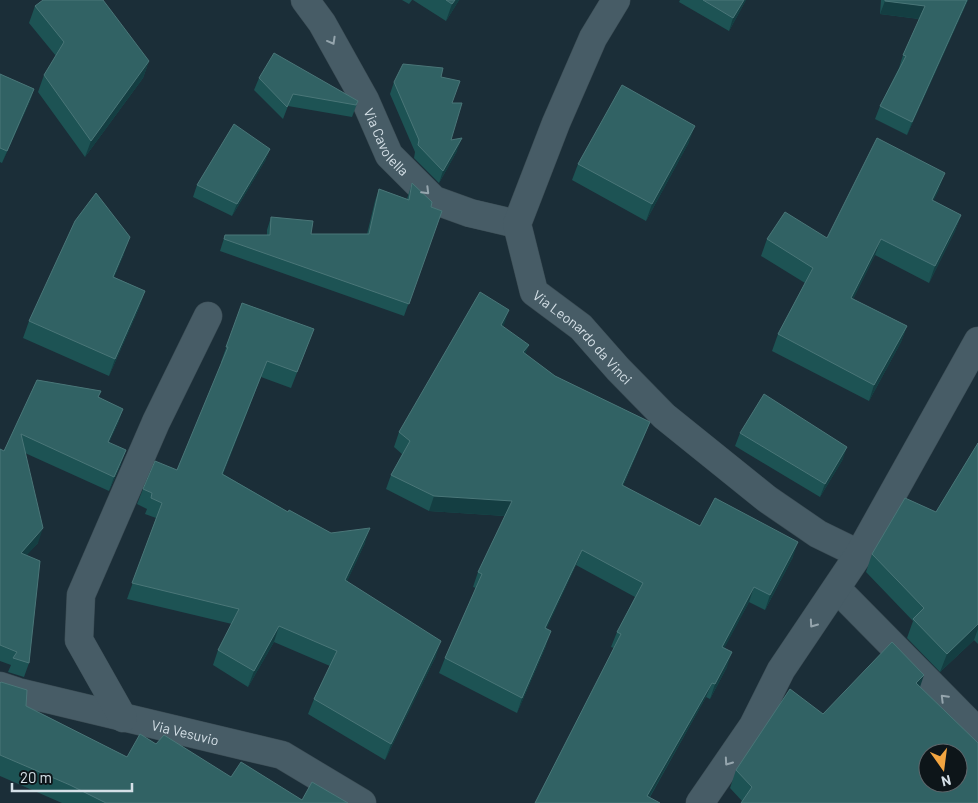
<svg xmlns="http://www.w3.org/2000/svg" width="978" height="803" font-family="Barlow,sans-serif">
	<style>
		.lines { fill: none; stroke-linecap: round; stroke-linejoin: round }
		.minor-casing { stroke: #3a4b53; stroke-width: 29 }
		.minor { stroke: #475c66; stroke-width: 28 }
		.wall { fill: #1d5354 }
		.shaded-wall { fill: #143e42 }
		.building { fill: #316264; stroke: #4a7678; fill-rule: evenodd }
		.oneway { stroke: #95a5ad }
		.labels { text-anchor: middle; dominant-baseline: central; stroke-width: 4; stroke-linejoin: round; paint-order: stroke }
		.street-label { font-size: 14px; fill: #d5e0e7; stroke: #0d1519 }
	</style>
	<rect width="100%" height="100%" fill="#1b2e38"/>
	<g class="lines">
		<defs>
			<g id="minor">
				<path id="s1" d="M 305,0 L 322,23 L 365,100 L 389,155 L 434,200 L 470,213 L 517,224"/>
				<path id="s2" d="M 616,0 L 593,38 L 556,123 L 517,224 L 534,292 L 581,327 L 618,369 L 664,416 L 767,499 L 818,534 L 859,554"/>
				<path d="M 837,589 L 978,732"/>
				<path id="s3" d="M 0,686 L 18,692 L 282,755 L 362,803"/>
				<path d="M 123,718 L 79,640 L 81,595 L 156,422 L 208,316"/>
				<path d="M 700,803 L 753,726 L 781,670 L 859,554 L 978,341"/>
			</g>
		</defs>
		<!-- minor casing -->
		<use href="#minor" class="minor-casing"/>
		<!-- minor -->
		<use href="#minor" class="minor"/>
	</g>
	<!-- wall -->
	<path class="wall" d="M 402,0 L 412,0 L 409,4 Z
		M 413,0 L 459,0 L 446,21 Z
		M 680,0 L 746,0 L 729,31 L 679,2 Z
		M 881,0 L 968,0 L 907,135 L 875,119 L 880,106 L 899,68 L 903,55 L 919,19 L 880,14 Z
		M 35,6 L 149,61 L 143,78 L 85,157 L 38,92 L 44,75 L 56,56 L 29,23 Z
		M 0,74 L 34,89 L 30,101 L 2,163 L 0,162 Z
		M 441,77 L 452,103 L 451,140 L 457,151 L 439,183 L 414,158 L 415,152 L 390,94 L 394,82 Z
		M 259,78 L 358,101 L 352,117 L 288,106 L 283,119 L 254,90 Z
		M 689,142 L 646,221 L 572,180 L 578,164 Z
		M 270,149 L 265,161 L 232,216 L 193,197 L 197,185 Z
		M 412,183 L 431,207 L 442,211 L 404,316 L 220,251 L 225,235 L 267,235 L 267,230 L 271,217 L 311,234 L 367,234 L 375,201 L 379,189 L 407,199 Z
		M 939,189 L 933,201 L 961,215 L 955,231 L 929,283 L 875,255 L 853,299 L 907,326 L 901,342 L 869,401 L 772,351 L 778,334 L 805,283 L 761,256 L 767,239 L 827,238 Z
		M 124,254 L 114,277 L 145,291 L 139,308 L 109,376 L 23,338 L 29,321 Z
		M 242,303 L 314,329 L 291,388 L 261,377 L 223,474 L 288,512 L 331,533 L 365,543 L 347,581 L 436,656 L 385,760 L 308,714 L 314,699 L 330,666 L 274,642 L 248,687 L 213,665 L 218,650 L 232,624 L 127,599 L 156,518 L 145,514 L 147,509 L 137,504 L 143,489 L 177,470 L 222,363 L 221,362 Z
		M 525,354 L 555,376 L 650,422 L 644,437 L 623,486 L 700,526 L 793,557 L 765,610 L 749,602 L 724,648 L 727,667 L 710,699 L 706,697 L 650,797 L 535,803 L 614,648 L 611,647 L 617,632 L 635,597 L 576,565 L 546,629 L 546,646 L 517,713 L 439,673 L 445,658 L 476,588 L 473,587 L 478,572 L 505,516 L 429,511 L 386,489 L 391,475 L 402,454 L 394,447 L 399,432 Z
		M 37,380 L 101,391 L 98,397 L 123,409 L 118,423 L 109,442 L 121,464 L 109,491 L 25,453 L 38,543 L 26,555 L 29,663 L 24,677 L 8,672 L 11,665 L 0,661 L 0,449 L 4,451 Z
		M 740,433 L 843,459 L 820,497 L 735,446 Z
		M 978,443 L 978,644 L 974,640 L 940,672 L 907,638 L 913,621 L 866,572 L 872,554 L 936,512 Z
		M 0,683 L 26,706 L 127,757 L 156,744 L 231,777 L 302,800 L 348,803 L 62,803 L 0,776 Z
		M 920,686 L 742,801 L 730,788 L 736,770 L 823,714 Z"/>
	<!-- shaded-wall -->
	<path class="shaded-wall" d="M 455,0 L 459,0 L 446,21 L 452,4 Z
		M 744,0 L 746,0 L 729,31 L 733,18 Z
		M 967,0 L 968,0 L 907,135 L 912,122 Z
		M 885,1 L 925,6 L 920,19 L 880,14 Z
		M 149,61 L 143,78 L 85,157 L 91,141 Z
		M 34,89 L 30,101 L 2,163 L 7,151 Z
		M 695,126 L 689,142 L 646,221 L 652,204 Z
		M 462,138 L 457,151 L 439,183 L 443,171 Z
		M 270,149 L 265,161 L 232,216 L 237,204 Z
		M 945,173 L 939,189 L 926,217 L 932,200 Z
		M 961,215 L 955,231 L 929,283 L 935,266 Z
		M 130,237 L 124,254 L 107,294 L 113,277 Z
		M 881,239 L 875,255 L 845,315 L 851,298 Z
		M 145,291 L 139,308 L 109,376 L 115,359 Z
		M 509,310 L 504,325 L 496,340 L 501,325 Z
		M 907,326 L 901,342 L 869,401 L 874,385 Z
		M 529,345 L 523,360 L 523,352 Z
		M 267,361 L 261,377 L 217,490 L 222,474 Z
		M 123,409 L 118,423 L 103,456 L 108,442 Z
		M 650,422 L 644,437 L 617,500 L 622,485 Z
		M 847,447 L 843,459 L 820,497 L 825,484 Z
		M 126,450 L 121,464 L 109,491 L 114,477 Z
		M 434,496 L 512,501 L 506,516 L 429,511 Z
		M 43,528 L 38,543 L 16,567 L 21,553 Z
		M 370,528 L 365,543 L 340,596 L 345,580 Z
		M 798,542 L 793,557 L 765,610 L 770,595 Z
		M 582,550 L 576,565 L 540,643 L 545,628 Z
		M 754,587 L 749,602 L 717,662 L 722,647 Z
		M 978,624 L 978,629 L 974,640 L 940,672 L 947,654 Z
		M 279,626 L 274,642 L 248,687 L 254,671 Z
		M 551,631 L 546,646 L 517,713 L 522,698 Z
		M 441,641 L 436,656 L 385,760 L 391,744 Z
		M 732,652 L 727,667 L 710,699 L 715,684 Z
		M 924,675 L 918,693 L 916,683 Z
		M 712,683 L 706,697 L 646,803 L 647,796 Z"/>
	<!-- building -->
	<path class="building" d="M 43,0 L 103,0 L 149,61 L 91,141 L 44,75 L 64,42 L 35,6 Z
		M 446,0 L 455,0 L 452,4 Z
		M 703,0 L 744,0 L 733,18 Z
		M 885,0 L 967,0 L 912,122 L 880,106 L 906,56 L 903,55 L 925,6 L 885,1 Z
		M 274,53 L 358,101 L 356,105 L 293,94 L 287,107 L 259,78 Z
		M 403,64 L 443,68 L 441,77 L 460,81 L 452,103 L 462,103 L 451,140 L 462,138 L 443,171 L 418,145 L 419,140 L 394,82 Z
		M 0,74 L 34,89 L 7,151 L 0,148 Z
		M 622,85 L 695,126 L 652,204 L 578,164 Z
		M 234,124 L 270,149 L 237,204 L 197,185 Z
		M 877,138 L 945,173 L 932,200 L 961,215 L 935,266 L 881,239 L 851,298 L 907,326 L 874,385 L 778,334 L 813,268 L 767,239 L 785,212 L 827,238 Z
		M 412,183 L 432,202 L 431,207 L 442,211 L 409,304 L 224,239 L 225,235 L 270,235 L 271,217 L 313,221 L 311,234 L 369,234 L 379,189 L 409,200 Z
		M 96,193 L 130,237 L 113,277 L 145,291 L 115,359 L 29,321 L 75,221 Z
		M 480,292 L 509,310 L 501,325 L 529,345 L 523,352 L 555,376 L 650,422 L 622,485 L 700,526 L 715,498 L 798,542 L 770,595 L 754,587 L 722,647 L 732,652 L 715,684 L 712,683 L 647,796 L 660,803 L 535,803 L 621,634 L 617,632 L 643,583 L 582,550 L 545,628 L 551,631 L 522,698 L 445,658 L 482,574 L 478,572 L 512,501 L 434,496 L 391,475 L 410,441 L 399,432 Z
		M 242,303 L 314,329 L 297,372 L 267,361 L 222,474 L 288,512 L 289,510 L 331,533 L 370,528 L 345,580 L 441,641 L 391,744 L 314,699 L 337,651 L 279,626 L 254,671 L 218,650 L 239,609 L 132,583 L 162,503 L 151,498 L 152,493 L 143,489 L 155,461 L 177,470 L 228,347 L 226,347 Z
		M 37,380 L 101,391 L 98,397 L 123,409 L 108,442 L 126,450 L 114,477 L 21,434 L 43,528 L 21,553 L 40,561 L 29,663 L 13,658 L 17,652 L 0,645 L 0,449 L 4,451 Z
		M 764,394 L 847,447 L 825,484 L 740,433 Z
		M 978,443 L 978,624 L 947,654 L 913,619 L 924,608 L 872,554 L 905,498 L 936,512 Z
		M 892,642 L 924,675 L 916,683 L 978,743 L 978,803 L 741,803 L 752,787 L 736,770 L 790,689 L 823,714 ZM 928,753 L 958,753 L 958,783 L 928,783 Z
		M 1,682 L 27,690 L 26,706 L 127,757 L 140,734 L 156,744 L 164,735 L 231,777 L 241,762 L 302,800 L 312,782 L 348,803 L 106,803 L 70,785 L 0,755 L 0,683 Z"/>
	<!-- one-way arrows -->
	<defs><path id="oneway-chevron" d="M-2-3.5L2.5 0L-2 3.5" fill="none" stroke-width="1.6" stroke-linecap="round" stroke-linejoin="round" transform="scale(1.25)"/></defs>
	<g class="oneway">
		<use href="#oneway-chevron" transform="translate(332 41) rotate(61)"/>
		<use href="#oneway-chevron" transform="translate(426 191) rotate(45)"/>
		<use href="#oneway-chevron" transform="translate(813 624) rotate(125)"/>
		<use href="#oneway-chevron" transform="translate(944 698) rotate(-135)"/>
		<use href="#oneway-chevron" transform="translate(728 762) rotate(125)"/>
	</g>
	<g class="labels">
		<!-- street labels -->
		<g class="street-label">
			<text stroke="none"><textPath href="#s1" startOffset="164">Via Cavolella</textPath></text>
			<text stroke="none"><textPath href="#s2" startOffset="382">Via Leonardo da Vinci</textPath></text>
			<text stroke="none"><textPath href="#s3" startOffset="191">Via Vesuvio</textPath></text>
		</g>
	</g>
	<!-- north arrow -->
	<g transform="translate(943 768) rotate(166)"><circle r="24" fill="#0d1519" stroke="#5d666b"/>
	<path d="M0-4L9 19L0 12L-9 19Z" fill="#f2a541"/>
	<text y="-8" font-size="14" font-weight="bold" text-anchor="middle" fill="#d5e0e7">N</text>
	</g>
	<!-- scale -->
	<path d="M12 783v8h120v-8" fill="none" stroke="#d5e0e7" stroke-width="2.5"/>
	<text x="20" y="783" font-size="15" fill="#d5e0e7" stroke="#0d1519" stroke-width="4" paint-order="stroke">20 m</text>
</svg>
